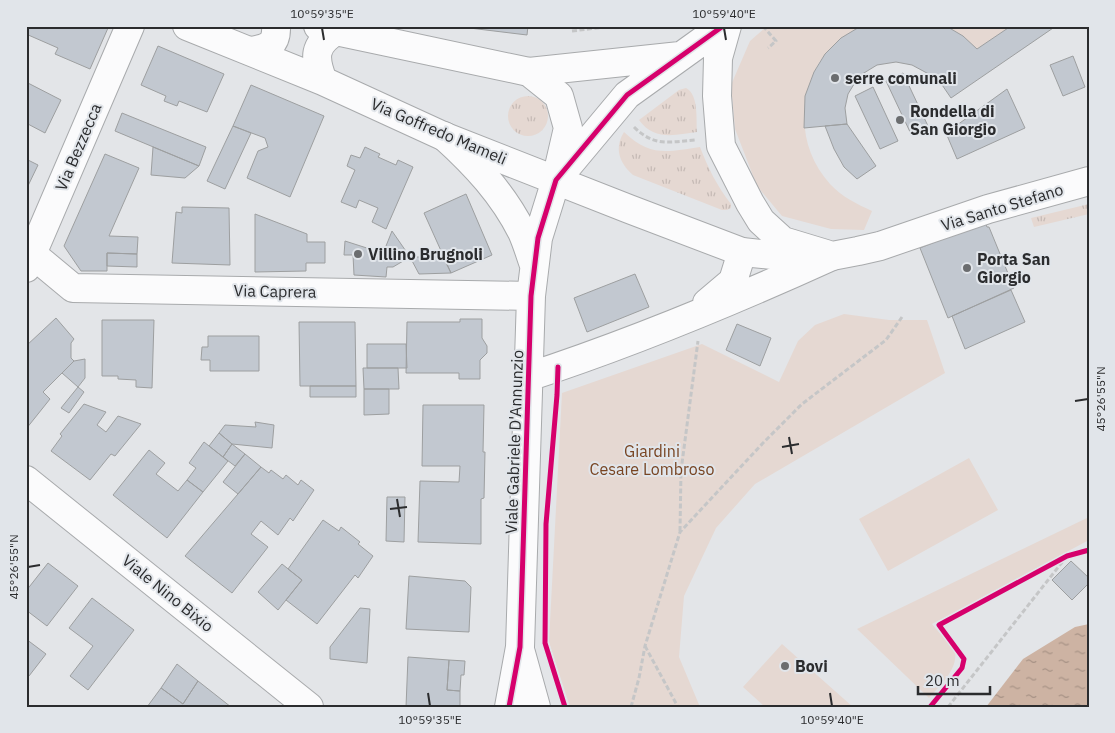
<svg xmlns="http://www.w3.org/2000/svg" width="1115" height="733" font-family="'IBM Plex Sans',sans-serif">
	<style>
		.grass { fill: url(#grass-tufts) }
		.park { fill: #e5d8d2 }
		.water { fill: url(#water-ripples) }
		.building { fill: #c2c8d0; stroke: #9d9fa0 }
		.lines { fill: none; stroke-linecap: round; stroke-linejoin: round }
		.minor-casing { stroke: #a8aaac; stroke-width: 30 }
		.major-casing { stroke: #a8aaac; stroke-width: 30 }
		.path { stroke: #c5c6c7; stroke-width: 3; stroke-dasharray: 5 2.5; stroke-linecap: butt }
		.minor { stroke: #fbfbfc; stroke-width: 28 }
		.major { stroke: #fbfbfc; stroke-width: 28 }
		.cycleway-casing { stroke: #e1e5ea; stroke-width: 8 }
		.cycleway { stroke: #d6006c; stroke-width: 5 }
		.ticks { fill: none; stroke: #2b2c2e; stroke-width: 2 }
		.poi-dot { fill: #6b6d6f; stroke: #e1e5ea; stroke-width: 2 }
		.labels { text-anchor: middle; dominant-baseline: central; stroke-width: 4; stroke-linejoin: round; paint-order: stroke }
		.poi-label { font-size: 16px; font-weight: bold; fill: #2b2c2e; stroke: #e1e5ea; text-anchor: start }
		.street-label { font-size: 16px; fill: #2b2c2e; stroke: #e1e5ea }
		.park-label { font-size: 16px; fill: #784422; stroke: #e1e5ea }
		.neatline { fill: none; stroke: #2b2c2e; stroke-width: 2 }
		.ticks-label { font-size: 12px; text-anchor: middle; fill: #2b2c2e }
	</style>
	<defs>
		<pattern id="grass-tufts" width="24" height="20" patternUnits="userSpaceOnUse" patternTransform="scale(1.25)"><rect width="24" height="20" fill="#e5d8d2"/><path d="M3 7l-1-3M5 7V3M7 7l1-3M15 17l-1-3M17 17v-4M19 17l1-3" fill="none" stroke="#c5bab5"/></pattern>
		<pattern id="water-ripples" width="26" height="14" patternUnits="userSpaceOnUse" patternTransform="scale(1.25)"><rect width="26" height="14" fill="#cdb3a3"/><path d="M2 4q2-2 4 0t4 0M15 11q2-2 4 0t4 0" fill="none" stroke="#a79285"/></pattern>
	</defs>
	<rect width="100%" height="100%" fill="#e3e5e8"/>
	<!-- grass -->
	<path class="grass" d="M 686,88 C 699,95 696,119 697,132 C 675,135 654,141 639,120 L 679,90 Z
		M508 116a20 20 0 1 1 40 0a20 20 0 1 1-40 0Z
		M 624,132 C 650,157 667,152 700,147 C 708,168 717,186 731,204 L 731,208 L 727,210 L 722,210 L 633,175 C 619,163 614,148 624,132 Z
		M 1089,204 L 1089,214 L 1034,227 L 1031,218 Z"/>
	<!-- park -->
	<path class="park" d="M 767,26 L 861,26 C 850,35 835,44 825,55 C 818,62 814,72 811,81 C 798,118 804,155 830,184 C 842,197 857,204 872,211 L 864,230 L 831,229 L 782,216 L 757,186 L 735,129 L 731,85 L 750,41 Z
		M 946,26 L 1011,26 L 977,49 L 963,36 Z
		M 844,314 L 889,320 L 927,320 L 945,373 L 755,484 L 716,528 L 684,596 L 679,657 L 700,707 L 570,707 L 549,642 L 562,393 L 702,344 L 779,382 L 798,341 L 815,325 Z
		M 969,458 L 998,510 L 888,571 L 859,519 Z
		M 1089,517 L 1089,540 L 932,624 L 955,651 C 958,670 940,685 929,698 L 857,629 Z
		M 782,644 L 853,707 L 765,707 L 743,687 Z"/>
	<!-- water -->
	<path class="water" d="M 1089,624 L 1089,707 L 986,707 L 1023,659 L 1075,627 Z"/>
	<!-- building -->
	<path class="building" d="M 26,26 L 104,26 L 108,28 L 90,69 L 55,54 L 58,48 L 26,34 Z
		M 453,26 L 528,26 L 527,35 Z
		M 861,26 L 946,26 L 963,36 L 977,49 L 1011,26 L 1056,26 L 951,98 L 938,79 L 912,65 L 896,62 L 877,65 L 859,76 L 848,94 L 845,108 L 847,124 L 804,128 L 805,96 L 814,72 L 825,54 L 841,38 Z
		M 158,46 L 224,74 L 207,112 L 179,101 L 177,106 L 164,101 L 166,96 L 141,85 Z
		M 1073,56 L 1085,87 L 1063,96 L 1050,65 Z
		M 903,73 L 928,126 L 911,134 L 886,81 Z
		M 26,82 L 61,100 L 45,133 L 26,123 Z
		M 251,85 L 324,116 L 290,197 L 247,178 L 258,151 L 268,147 L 265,138 L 233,126 Z
		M 873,87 L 898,141 L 880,149 L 855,96 Z
		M 1007,89 L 1025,128 L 957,159 L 946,133 Z
		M 122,113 L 206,147 L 199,166 L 115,131 Z
		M 847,124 L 876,166 L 857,179 L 844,167 L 834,149 L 825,126 Z
		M 233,126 L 251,133 L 225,189 L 207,181 Z
		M 153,147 L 199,166 L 185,178 L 151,175 Z
		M 365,147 L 380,154 L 378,157 L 396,165 L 398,160 L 413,167 L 386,229 L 372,222 L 378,208 L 359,200 L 356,208 L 341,202 L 355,170 L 347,166 L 351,155 L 360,158 Z
		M 105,154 L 139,168 L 109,236 L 138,237 L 137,254 L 107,253 L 107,271 L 81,271 L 64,246 Z
		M 26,159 L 38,165 L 26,190 Z
		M 466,194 L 492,255 L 451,273 L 424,213 Z
		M 182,207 L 229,208 L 230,265 L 172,263 L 176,212 L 182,213 Z
		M 255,214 L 307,234 L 307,242 L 325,242 L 325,263 L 306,263 L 306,271 L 255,272 Z
		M 985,222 L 987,227 L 989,227 L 1014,288 L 948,318 L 920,248 Z
		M 392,231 L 410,257 L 393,267 L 387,267 L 386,277 L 354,275 L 353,255 L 344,255 L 345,241 L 373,250 L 371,254 L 382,256 Z
		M 107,253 L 137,254 L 137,267 L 107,266 Z
		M 410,257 L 443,257 L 451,273 L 419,274 Z
		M 635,274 L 649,307 L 587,332 L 574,298 Z
		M 1011,290 L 1025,322 L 965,349 L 952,316 Z
		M 56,318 L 74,339 L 71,343 L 71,358 L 74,361 L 43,392 L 50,399 L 26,429 L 26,346 Z
		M 460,319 L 482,319 L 482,338 L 487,346 L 487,353 L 480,360 L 480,379 L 459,379 L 459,373 L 406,373 L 407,322 L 460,322 Z
		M 102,320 L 154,320 L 152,388 L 136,387 L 136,380 L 118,379 L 118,376 L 102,376 Z
		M 299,322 L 355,322 L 356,386 L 300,386 Z
		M 737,324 L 771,338 L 760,366 L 726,350 Z
		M 208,336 L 259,336 L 259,371 L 210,371 L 210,360 L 201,360 L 202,347 L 208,347 Z
		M 367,344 L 406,344 L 407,368 L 367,368 Z
		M 85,359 L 85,378 L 78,387 L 62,373 L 74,361 Z
		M 363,368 L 398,368 L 399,389 L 364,389 Z
		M 310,386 L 356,386 L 356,397 L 310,397 Z
		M 78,387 L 84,392 L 69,413 L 61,408 Z
		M 364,389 L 389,389 L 389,414 L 364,415 Z
		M 84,404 L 106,412 L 97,425 L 106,432 L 118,416 L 141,424 L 115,456 L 111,454 L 90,480 L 51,451 L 62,436 L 60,434 Z
		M 423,405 L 484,405 L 483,452 L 485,452 L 484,498 L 481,499 L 481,544 L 418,542 L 420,481 L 459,482 L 460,466 L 422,466 Z
		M 255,422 L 274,425 L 272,448 L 232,444 L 219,433 L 225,425 L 256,427 Z
		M 219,433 L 232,444 L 223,457 L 209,446 Z
		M 204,442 L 228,461 L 203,492 L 187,480 L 196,468 L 189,463 Z
		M 232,444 L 245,454 L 235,466 L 223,457 Z
		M 149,450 L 165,463 L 156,474 L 178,491 L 187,480 L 203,492 L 167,538 L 113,495 Z
		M 245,454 L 261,467 L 238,494 L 223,482 Z
		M 261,467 L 269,473 L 271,470 L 283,479 L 286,475 L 298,485 L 301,480 L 314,490 L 293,521 L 290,518 L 278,535 L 261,521 L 251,534 L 268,547 L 232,593 L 185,556 Z
		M 387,497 L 405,497 L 404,542 L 386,541 Z
		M 323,520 L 339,531 L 341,527 L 360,542 L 358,544 L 373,556 L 358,578 L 355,575 L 317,624 L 286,600 L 302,580 L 288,569 Z
		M 1071,561 L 1089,578 L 1089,583 L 1072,600 L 1052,580 Z
		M 48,563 L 78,586 L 47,626 L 26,610 L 26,591 Z
		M 282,564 L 302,580 L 278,610 L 258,592 Z
		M 409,576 L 465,581 L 471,587 L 469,632 L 406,629 Z
		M 92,598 L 134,630 L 88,690 L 70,676 L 93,646 L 69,628 Z
		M 360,608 L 370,609 L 367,663 L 330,659 L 330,647 Z
		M 26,639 L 46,654 L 29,676 L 26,674 Z
		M 408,657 L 449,660 L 447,690 L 460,691 L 460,707 L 406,707 Z
		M 449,660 L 465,661 L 464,675 L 461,675 L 460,691 L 447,690 Z
		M 177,664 L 198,681 L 183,704 L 161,688 Z
		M 198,681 L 231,707 L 147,707 L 161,688 L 183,704 Z"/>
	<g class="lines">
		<defs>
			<path id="minor" d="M 727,26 L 718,58 L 717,96 L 721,146 L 750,203 L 761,221 L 783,241 L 826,254
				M 529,72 L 680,56
				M 444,136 C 475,164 503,194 522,232 C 527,243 530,254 534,265
				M 32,254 L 73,288 L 531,296
				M 26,268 L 130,26
				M 707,303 L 733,281 L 742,252
				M 528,377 C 632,343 733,301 832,256
				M 26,480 L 309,707
				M 521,653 L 536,707
				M 509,707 L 520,647 L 531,296 L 538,238 L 556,180 L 627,95 L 723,26"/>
			<path id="major" d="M 187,26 L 323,81 L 443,136 L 629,209 L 742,252 L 791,257 L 832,256 L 858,251 L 880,246 L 988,209 L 1089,181
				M 318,26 L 336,31 L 529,72 L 559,96 L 568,128 L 556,180
				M 251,51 C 268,48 277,45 276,26
				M 323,81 C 314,58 313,45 336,31"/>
		</defs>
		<!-- minor casing -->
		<use href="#minor" class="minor-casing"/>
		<!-- major casing -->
		<use href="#major" class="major-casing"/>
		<!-- path -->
		<path class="path" d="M 763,26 L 776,41 L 768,48
			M 572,31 L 613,26
			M 634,127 C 654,147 669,142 695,140
			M 680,531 L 681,471 L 698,341
			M 645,646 L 678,707
			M 631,707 L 639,678 L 645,646 L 680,532 L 763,443 L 802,404 L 886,340 L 902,317
			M 948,707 L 1067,556"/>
		<!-- minor -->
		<use href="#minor" class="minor"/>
		<!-- major -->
		<use href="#major" class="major"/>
		<defs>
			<path id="cycleway" d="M 558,367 L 557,395 L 546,524 L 545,643 L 565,707
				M 509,707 L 520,647 L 531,296 L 538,238 L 556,180 L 627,95 L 723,26
				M 930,707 L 962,668 L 964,659 L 939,625 L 1067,556 L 1089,550"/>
		</defs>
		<!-- cycleway casing -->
		<use href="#cycleway" class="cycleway-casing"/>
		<!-- cycleway -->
		<use href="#cycleway" class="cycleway"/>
	</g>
	<!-- ticks -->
	<path class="ticks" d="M 322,28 L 324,40M 724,28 L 726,40M 1075,401 L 1088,399M 789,437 L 792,454M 782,447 L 799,444M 397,499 L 400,517M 390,509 L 407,507M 28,567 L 40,565M 428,693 L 430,706M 830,693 L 832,706"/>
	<!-- markers -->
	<g class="poi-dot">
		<circle cx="835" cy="78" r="5"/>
		<circle cx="900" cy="120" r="5"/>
		<circle cx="358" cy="254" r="5"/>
		<circle cx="967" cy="268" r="5"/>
		<circle cx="785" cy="666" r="5"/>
	</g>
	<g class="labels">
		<!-- poi labels -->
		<g class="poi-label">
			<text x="845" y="78">serre comunali</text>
			<text x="910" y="111">Rondella di<tspan x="910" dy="18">San Giorgio</tspan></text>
			<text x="368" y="254">Villino Brugnoli</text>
			<text x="977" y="259">Porta San<tspan x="977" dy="18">Giorgio</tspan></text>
			<text x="795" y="666">Bovi</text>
		</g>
		<!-- street labels -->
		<g class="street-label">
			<text transform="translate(439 131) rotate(23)">Via Goffredo Mameli</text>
			<text transform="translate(78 147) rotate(-67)">Via Bezzecca</text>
			<text transform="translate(1002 207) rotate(-17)">Via Santo Stefano</text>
			<text transform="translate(275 291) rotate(1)">Via Caprera</text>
			<text transform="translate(514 442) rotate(-88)">Viale Gabriele D'Annunzio</text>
			<text transform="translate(168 593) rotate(39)">Viale Nino Bixio</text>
		</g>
		<!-- park labels -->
		<g class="park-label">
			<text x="652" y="451">Giardini<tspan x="652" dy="18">Cesare Lombroso</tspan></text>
		</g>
	</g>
	<!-- border -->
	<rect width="1115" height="733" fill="none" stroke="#e1e5ea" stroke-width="55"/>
	<!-- scale -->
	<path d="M918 686v8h72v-8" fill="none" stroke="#2b2c2e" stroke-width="2.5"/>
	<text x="925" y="686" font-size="15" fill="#2b2c2e" stroke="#e1e5ea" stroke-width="4" paint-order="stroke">20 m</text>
	<rect x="28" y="28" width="1060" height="678" class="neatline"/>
	<g class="ticks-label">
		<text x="322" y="18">10°59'35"E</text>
		<text x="724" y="18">10°59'40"E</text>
		<text transform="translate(1101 399) rotate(-90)" y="4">45°26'55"N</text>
		<text transform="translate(14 567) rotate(-90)" y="4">45°26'55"N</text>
		<text x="430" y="724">10°59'35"E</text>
		<text x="832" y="724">10°59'40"E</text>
	</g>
</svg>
